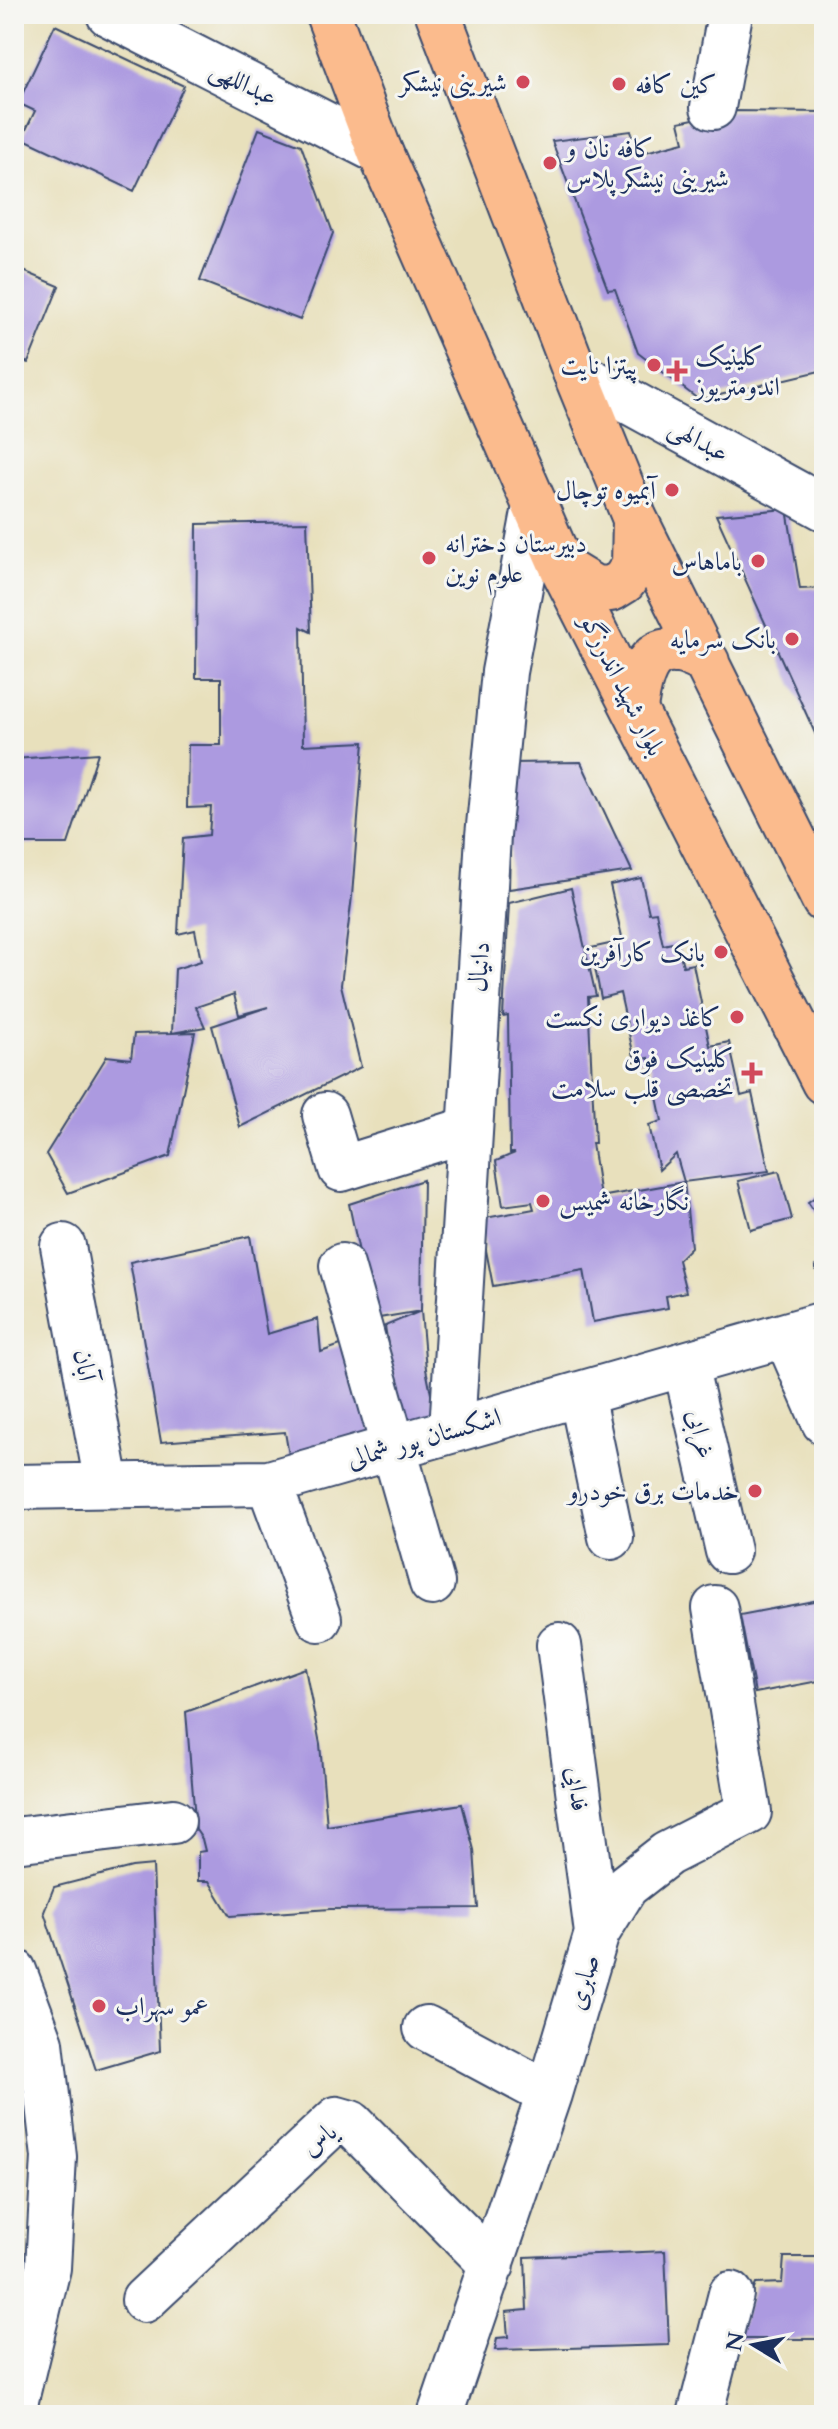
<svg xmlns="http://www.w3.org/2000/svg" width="838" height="2429" font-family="Cardo,Amiri,serif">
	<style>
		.building { fill: #ac9ae0 }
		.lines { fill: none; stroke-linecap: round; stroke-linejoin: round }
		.minor-casing { stroke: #3a4a6c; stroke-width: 48 }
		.major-casing { stroke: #3a4a6c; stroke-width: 48 }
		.path { stroke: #3a4a6c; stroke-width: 5; stroke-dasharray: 6 6; stroke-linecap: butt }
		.minor { stroke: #fff; stroke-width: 44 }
		.major { stroke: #fbbb8d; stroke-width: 44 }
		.poi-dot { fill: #d1495b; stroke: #f6f6f2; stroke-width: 3 }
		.labels { text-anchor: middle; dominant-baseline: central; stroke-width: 6; stroke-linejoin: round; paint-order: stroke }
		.poi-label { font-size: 26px; fill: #1b2f5e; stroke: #f6f6f2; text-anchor: end }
		.street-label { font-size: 26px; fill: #1b2f5e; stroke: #f6f6f2 }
	</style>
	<rect width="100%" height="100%" fill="#f6f6f2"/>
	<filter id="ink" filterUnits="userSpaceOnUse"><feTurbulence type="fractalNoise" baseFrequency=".0125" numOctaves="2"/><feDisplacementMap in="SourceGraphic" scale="16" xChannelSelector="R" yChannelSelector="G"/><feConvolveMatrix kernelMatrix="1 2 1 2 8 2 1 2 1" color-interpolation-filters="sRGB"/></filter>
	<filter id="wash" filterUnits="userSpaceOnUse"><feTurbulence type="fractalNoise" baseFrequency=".006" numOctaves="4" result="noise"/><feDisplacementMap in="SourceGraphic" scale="32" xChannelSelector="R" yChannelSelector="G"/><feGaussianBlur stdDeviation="1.8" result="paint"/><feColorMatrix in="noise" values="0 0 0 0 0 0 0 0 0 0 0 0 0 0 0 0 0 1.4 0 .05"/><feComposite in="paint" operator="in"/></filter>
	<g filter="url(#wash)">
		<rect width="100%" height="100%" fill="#e8e0bc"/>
		<g id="blocks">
			<!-- building -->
			<path class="building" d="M 55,25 L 184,86 L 134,191 L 22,138 L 35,111 L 18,103 Z
				M 732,111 L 824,112 L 824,370 L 699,400 L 638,353 L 615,289 L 608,290 L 552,141 L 631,131 L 638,154 L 684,142 L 679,122 Z
				M 259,129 L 301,145 L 333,233 L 300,320 L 200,281 Z
				M 14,267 L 59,286 L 28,363 L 14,357 Z
				M 787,509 L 800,589 L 824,588 L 824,753 L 716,515 Z
				M 307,522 L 311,632 L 301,627 L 303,745 L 364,742 L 352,896 L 341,985 L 361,1067 L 240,1127 L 212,1026 L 268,1007 L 239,1015 L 234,994 L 196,1007 L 205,1027 L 172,1033 L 195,1032 L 170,1156 L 68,1193 L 46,1154 L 107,1056 L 131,1059 L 134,1034 L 172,1033 L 175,969 L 201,961 L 195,930 L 178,934 L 183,838 L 209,835 L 211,807 L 187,808 L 188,745 L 221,745 L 221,678 L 196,678 L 197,524 Z
				M 98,753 L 68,844 L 14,844 L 14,759 Z
				M 581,762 L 632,871 L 509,889 L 512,763 Z
				M 641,878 L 649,913 L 656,912 L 663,945 L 677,942 L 683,966 L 693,964 L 710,1046 L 729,1042 L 741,1096 L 752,1093 L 769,1171 L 684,1182 L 676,1154 L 659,1170 L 649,1125 L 662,1121 L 649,1058 L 635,1061 L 620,993 L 601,998 L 591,948 L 623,941 L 610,885 Z
				M 571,888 L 596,996 L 588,997 L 595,1143 L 592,1143 L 600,1197 L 684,1182 L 691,1247 L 678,1260 L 686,1292 L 666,1296 L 668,1308 L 593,1322 L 584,1270 L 493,1286 L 480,1219 L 534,1209 L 532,1202 L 503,1206 L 496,1161 L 515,1153 L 510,1153 L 508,1016 L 503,1017 L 509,903 Z
				M 779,1171 L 792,1219 L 751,1230 L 738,1181 Z
				M 423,1180 L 421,1311 L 373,1319 L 349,1204 Z
				M 821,1193 L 824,1197 L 824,1220 L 821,1222 L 808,1202 Z
				M 250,1236 L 267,1334 L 318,1319 L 321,1352 L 346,1343 L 374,1439 L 290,1461 L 285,1432 L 161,1442 L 130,1262 Z
				M 421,1311 L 426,1369 L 436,1419 L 401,1425 L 385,1326 Z
				M 824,1599 L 824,1680 L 755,1693 L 740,1615 Z
				M 305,1668 L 320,1744 L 327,1826 L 462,1804 L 474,1850 L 478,1908 L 330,1909 L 230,1916 L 209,1881 L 198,1881 L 198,1852 L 205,1851 L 202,1839 L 196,1830 L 186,1712 Z
				M 153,1865 L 160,2051 L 96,2070 L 44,1912 L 54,1887 L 132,1867 Z
				M 665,2251 L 669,2345 L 495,2350 L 497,2338 L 508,2337 L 506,2312 L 527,2310 L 525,2257 Z
				M 784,2257 L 824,2257 L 824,2339 L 735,2339 L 756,2284 L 782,2283 Z"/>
		</g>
	</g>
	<g filter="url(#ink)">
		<use href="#blocks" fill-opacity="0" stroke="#3a4a6c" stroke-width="2"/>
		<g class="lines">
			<defs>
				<path id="minor" d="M 109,14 L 380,152
					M 713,107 L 730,14
					M 575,372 L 824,508
					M 325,1115 L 341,1169 L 469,1129
					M 63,1246 L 107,1484
					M 342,1266 L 432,1583
					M 786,1335 L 824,1422
					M 685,1364 L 728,1551
					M 581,1394 L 611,1537
					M 452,1430 L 488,836 L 504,672 L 535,507
					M 269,1483 L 319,1619
					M 14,1487 L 269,1483 L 824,1324
					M 559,1645 L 597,1933
					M 14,1840 L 173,1821
					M 14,1971 L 41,2043 L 54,2157 L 48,2268 L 14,2408
					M 426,2028 L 549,2094
					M 144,2300 L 337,2119 L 351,2123 L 492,2265
					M 440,2415 L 549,2094 L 597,1933 L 626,1886 L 667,1854 L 749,1812 L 715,1608
					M 700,2415 L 731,2294"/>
				<path id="major" d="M 328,14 L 380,152 L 563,569 L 824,1082
					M 438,14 L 575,372 L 635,519 L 824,900
					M 563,569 L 594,588 L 611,589 L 624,581 L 634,565 L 635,519
					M 635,708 C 639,684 643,648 676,651 C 686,651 698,658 707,662"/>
			</defs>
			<!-- minor casing -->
			<use href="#minor" class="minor-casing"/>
			<!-- major casing -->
			<use href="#major" class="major-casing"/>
			<!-- path -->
			<path class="path" d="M 822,1282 L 816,1265 L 824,1263"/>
			<!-- minor -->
			<use href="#minor" class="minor"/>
			<!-- major -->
			<use href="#major" class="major"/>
		</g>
	</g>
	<!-- markers -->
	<g class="poi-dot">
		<circle cx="523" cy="82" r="8"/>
		<circle cx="619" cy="84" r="8"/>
		<circle cx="550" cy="163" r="8"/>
		<circle cx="654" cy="365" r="8"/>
		<path d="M673 359h8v8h8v8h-8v8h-8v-8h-8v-8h8z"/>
		<circle cx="672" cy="490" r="8"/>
		<circle cx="429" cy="558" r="8"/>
		<circle cx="758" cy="561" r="8"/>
		<circle cx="792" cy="639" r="8"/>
		<circle cx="721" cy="952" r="8"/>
		<circle cx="737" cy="1017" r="8"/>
		<path d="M748 1061h8v8h8v8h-8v8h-8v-8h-8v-8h8z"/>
		<circle cx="543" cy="1201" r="8"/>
		<circle cx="755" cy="1491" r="8"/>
		<circle cx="99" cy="2006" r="8"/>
	</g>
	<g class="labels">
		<!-- poi labels -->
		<g class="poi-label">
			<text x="507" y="82">شیرینی نیشکر</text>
			<text x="635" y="84" text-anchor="start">کین کافه</text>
			<text x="566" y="148" text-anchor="start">کافه نان و<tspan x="566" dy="30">شیرینی نیشکر پلاس</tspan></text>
			<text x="695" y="356" text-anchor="start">کلینیک<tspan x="695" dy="30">اندومتریوز</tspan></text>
			<text x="638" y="365">پیتزا نایت</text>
			<text x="656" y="490">آبمیوه توچال</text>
			<text x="445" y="543" text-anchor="start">دبیرستان دخترانه<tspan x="445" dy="30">علوم نوین</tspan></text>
			<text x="742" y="561">باماهاس</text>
			<text x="776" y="639">بانک سرمایه</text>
			<text x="705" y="952">بانک کارآفرین</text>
			<text x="721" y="1017">کاغذ دیواری نکست</text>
			<text x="734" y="1058">کلینیک فوق<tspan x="734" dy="30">تخصصی قلب سلامت</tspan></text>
			<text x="559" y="1201" text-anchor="start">نگارخانه شمیس</text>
			<text x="739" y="1491">خدمات برق خودرو</text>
			<text x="115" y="2006" text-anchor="start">عمو سهراب</text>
		</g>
		<!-- street labels -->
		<g class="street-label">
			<text transform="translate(244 83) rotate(27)">عبداللهی</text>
			<text transform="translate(699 440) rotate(29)">عبدالهی</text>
			<text transform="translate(623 685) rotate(63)">بلوار شهید اندرزگو</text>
			<text transform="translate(479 967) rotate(-86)">دانیال</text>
			<text transform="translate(85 1365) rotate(80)">آبان</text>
			<text transform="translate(701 1434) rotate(77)">غرابی</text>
			<text transform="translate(424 1438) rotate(-16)">اشکستان پور شمالی</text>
			<text transform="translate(578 1789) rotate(83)">فدایی</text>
			<text transform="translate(583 1982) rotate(-73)">صابری</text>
			<text transform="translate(319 2139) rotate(-37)">یاس</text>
		</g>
	</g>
	<!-- margin -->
	<rect width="838" height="2429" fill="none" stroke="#f6f6f2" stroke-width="48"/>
	<!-- north arrow -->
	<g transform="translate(754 2345) rotate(280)" stroke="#f6f6f2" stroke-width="6" paint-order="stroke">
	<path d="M0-6L14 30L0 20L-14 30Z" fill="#1b2f5e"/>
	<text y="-12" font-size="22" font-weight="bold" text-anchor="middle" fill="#1b2f5e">N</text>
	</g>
</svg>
